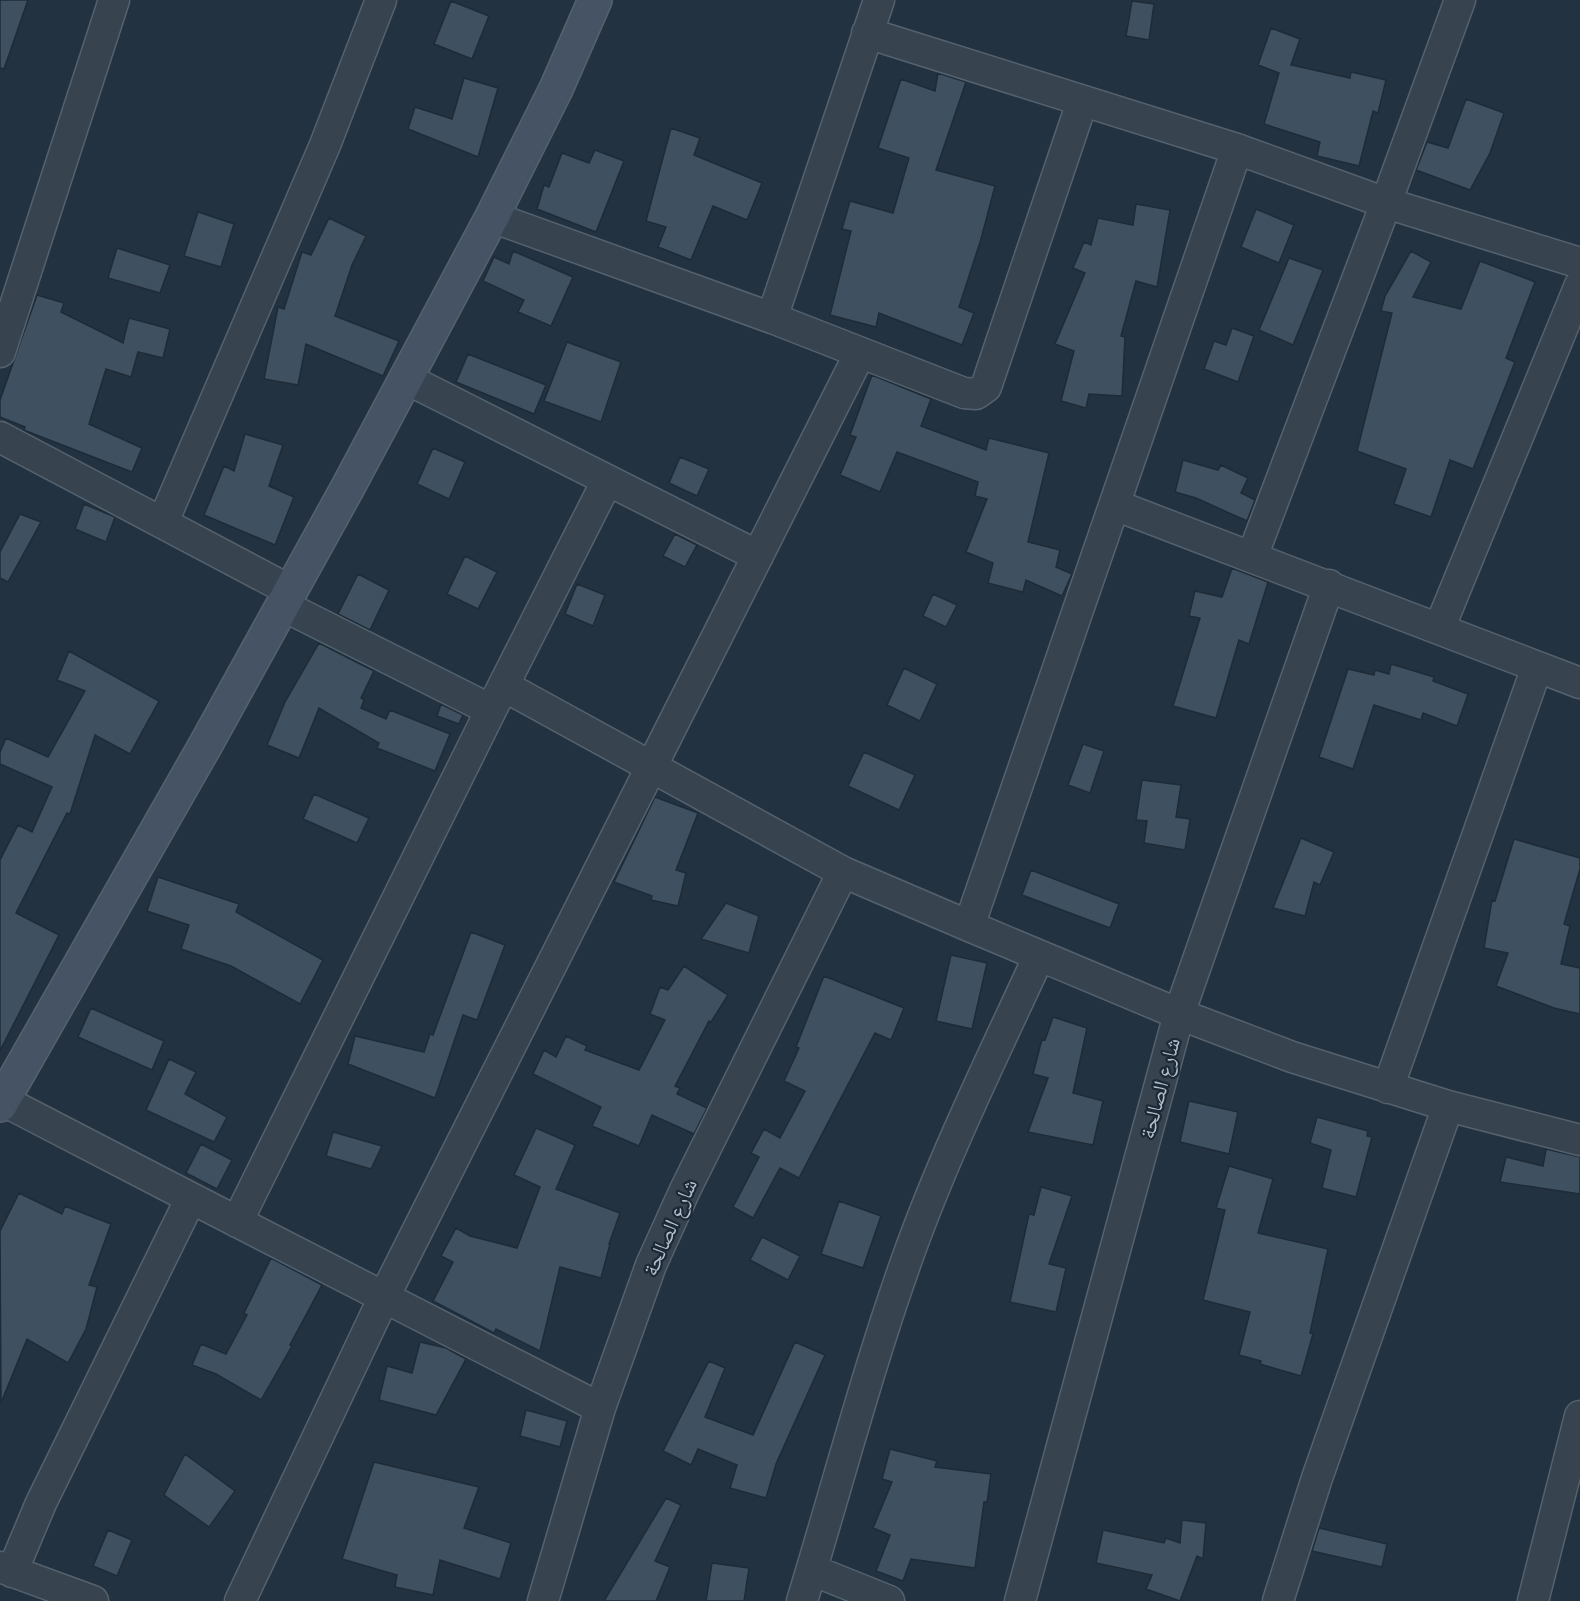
<svg xmlns="http://www.w3.org/2000/svg" width="1580" height="1601" font-family="'Titillium Web','Noto Naskh Arabic',sans-serif">
	<style>
		.building { fill: #3f5160; stroke: #1e2b38; stroke-width: 1.5 }
		.lines { fill: none; stroke-linecap: round; stroke-linejoin: round }
		.street-casing { stroke: #55626e; stroke-width: 33 }
		.secondary-casing { stroke: #55626e; stroke-width: 36 }
		.street { stroke: #374450; stroke-width: 30 }
		.secondary { stroke: #455364; stroke-width: 33 }
		.labels { text-anchor: middle; dominant-baseline: central; stroke-width: 4.5; stroke-linejoin: round; paint-order: stroke }
		.street-label { font-size: 21px; fill: #b4bfcb; stroke: #1c2936 }
	</style>
	<rect width="100%" height="100%" fill="#233241"/>
	<!-- building -->
	<path class="building" d="M 0,0 L 28,0 L 4,69 L 0,68 Z
		M 451,1 L 489,16 L 472,59 L 434,44 Z
		M 1132,1 L 1154,4 L 1149,40 L 1126,36 Z
		M 1271,28 L 1300,39 L 1291,65 L 1350,78 L 1351,72 L 1386,80 L 1378,113 L 1373,111 L 1359,166 L 1317,156 L 1320,142 L 1264,124 L 1279,73 L 1258,65 Z
		M 938,73 L 966,82 L 936,170 L 995,186 L 981,239 L 959,307 L 974,313 L 962,345 L 879,313 L 876,327 L 830,315 L 851,231 L 842,229 L 850,201 L 893,213 L 909,158 L 878,148 L 901,79 L 935,91 Z
		M 464,78 L 498,88 L 478,157 L 408,129 L 415,107 L 452,119 Z
		M 1466,99 L 1504,113 L 1490,153 L 1470,190 L 1416,170 L 1427,142 L 1448,148 Z
		M 671,128 L 700,138 L 694,155 L 762,183 L 747,220 L 713,206 L 691,260 L 658,247 L 666,227 L 646,221 Z
		M 595,150 L 624,161 L 596,232 L 537,209 L 544,185 L 549,187 L 562,153 L 589,163 Z
		M 1136,204 L 1170,210 L 1157,287 L 1136,281 L 1121,336 L 1125,337 L 1122,396 L 1089,394 L 1086,408 L 1061,401 L 1074,351 L 1055,344 L 1085,273 L 1073,268 L 1084,242 L 1091,245 L 1098,218 L 1133,225 Z
		M 1256,209 L 1294,225 L 1279,263 L 1241,247 Z
		M 198,212 L 234,224 L 221,267 L 184,256 Z
		M 329,218 L 366,236 L 352,265 L 335,316 L 399,341 L 383,376 L 306,344 L 298,385 L 264,379 L 278,307 L 284,309 L 302,252 L 311,255 Z
		M 117,248 L 170,265 L 160,293 L 108,278 Z
		M 513,251 L 573,277 L 551,326 L 518,312 L 524,300 L 483,281 L 494,257 L 509,264 Z
		M 1411,251 L 1431,262 L 1413,297 L 1461,309 L 1480,261 L 1535,282 L 1506,358 L 1515,362 L 1473,469 L 1450,460 L 1431,517 L 1394,504 L 1406,469 L 1357,451 L 1392,313 L 1381,311 L 1385,296 Z
		M 1289,258 L 1323,270 L 1293,345 L 1259,330 Z
		M 37,295 L 64,303 L 61,312 L 123,343 L 129,318 L 170,329 L 163,358 L 138,352 L 131,377 L 106,369 L 89,424 L 142,448 L 132,472 L 26,431 L 24,430 L 25,427 L 0,417 L 0,400 Z
		M 1232,328 L 1254,336 L 1238,382 L 1204,369 L 1214,341 L 1226,345 Z
		M 567,342 L 621,362 L 601,422 L 544,401 Z
		M 468,354 L 546,385 L 534,414 L 456,382 Z
		M 872,375 L 931,399 L 921,426 L 986,450 L 989,438 L 1049,453 L 1028,542 L 1060,550 L 1056,567 L 1072,574 L 1062,596 L 1026,580 L 1023,592 L 988,583 L 993,563 L 966,552 L 987,499 L 975,496 L 978,482 L 897,452 L 880,492 L 840,475 L 856,437 L 850,435 Z
		M 245,434 L 283,445 L 269,486 L 294,497 L 275,545 L 204,515 L 224,466 L 234,471 Z
		M 433,448 L 465,462 L 449,499 L 417,484 Z
		M 680,457 L 709,469 L 697,496 L 669,483 Z
		M 1183,460 L 1218,470 L 1221,465 L 1248,478 L 1241,493 L 1255,500 L 1247,521 L 1196,498 L 1175,492 Z
		M 84,504 L 115,517 L 106,542 L 75,529 Z
		M 20,514 L 41,522 L 8,582 L 0,578 L 0,552 Z
		M 675,534 L 697,545 L 685,567 L 663,556 Z
		M 465,556 L 497,572 L 478,609 L 447,594 Z
		M 1232,568 L 1268,582 L 1249,644 L 1239,640 L 1216,718 L 1173,706 L 1200,618 L 1189,616 L 1195,591 L 1222,597 Z
		M 358,574 L 389,590 L 370,630 L 338,614 Z
		M 577,584 L 605,595 L 593,626 L 565,614 Z
		M 933,594 L 957,605 L 946,627 L 923,616 Z
		M 319,643 L 374,671 L 361,698 L 364,700 L 361,708 L 386,719 L 390,710 L 450,734 L 435,771 L 377,748 L 379,743 L 319,708 L 299,758 L 267,745 L 285,702 Z
		M 69,651 L 159,701 L 130,754 L 95,735 L 70,814 L 67,813 L 16,913 L 59,935 L 0,1051 L 0,860 L 18,825 L 32,832 L 52,787 L 0,764 L 0,752 L 6,738 L 48,757 L 85,691 L 57,680 Z
		M 1391,664 L 1434,677 L 1433,681 L 1468,694 L 1457,726 L 1423,713 L 1421,720 L 1374,705 L 1353,769 L 1319,757 L 1348,669 L 1374,675 L 1375,670 L 1389,674 Z
		M 904,668 L 937,684 L 920,721 L 887,705 Z
		M 441,704 L 463,715 L 459,724 L 437,716 Z
		M 1083,744 L 1104,751 L 1090,793 L 1068,785 Z
		M 864,752 L 915,775 L 899,810 L 848,786 Z
		M 1142,780 L 1181,785 L 1176,817 L 1190,819 L 1185,850 L 1144,843 L 1147,821 L 1136,820 Z
		M 314,794 L 369,818 L 357,843 L 303,819 Z
		M 655,797 L 698,813 L 676,870 L 686,873 L 678,906 L 651,900 L 652,896 L 614,882 Z
		M 1301,838 L 1334,852 L 1320,885 L 1314,882 L 1305,916 L 1273,908 Z
		M 1514,839 L 1580,858 L 1580,869 L 1564,924 L 1570,926 L 1561,964 L 1580,968 L 1580,1014 L 1554,1008 L 1496,986 L 1508,953 L 1484,948 L 1492,900 L 1495,901 Z
		M 1031,870 L 1119,904 L 1110,928 L 1022,895 Z
		M 158,877 L 239,904 L 236,912 L 323,960 L 300,1004 L 231,966 L 181,949 L 189,925 L 147,911 Z
		M 726,903 L 759,916 L 749,953 L 701,939 Z
		M 471,932 L 505,945 L 477,1020 L 463,1015 L 435,1098 L 348,1064 L 355,1036 L 424,1052 L 430,1034 L 433,1035 Z
		M 951,955 L 987,963 L 972,1029 L 936,1021 Z
		M 684,966 L 728,995 L 711,1022 L 709,1021 L 675,1086 L 680,1088 L 677,1094 L 707,1108 L 694,1134 L 652,1115 L 639,1146 L 592,1126 L 601,1107 L 533,1074 L 544,1050 L 556,1057 L 566,1036 L 587,1046 L 585,1050 L 639,1070 L 665,1020 L 650,1014 L 660,987 L 668,990 Z
		M 824,976 L 904,1008 L 891,1040 L 875,1033 L 799,1178 L 780,1168 L 753,1218 L 733,1207 L 759,1157 L 751,1153 L 764,1129 L 780,1138 L 805,1091 L 784,1081 L 799,1048 L 796,1047 Z
		M 91,1008 L 164,1041 L 152,1070 L 78,1037 Z
		M 1053,1017 L 1087,1028 L 1073,1093 L 1103,1101 L 1093,1145 L 1028,1132 L 1048,1078 L 1033,1074 L 1042,1039 L 1045,1040 Z
		M 169,1059 L 196,1072 L 185,1094 L 227,1117 L 214,1142 L 146,1110 Z
		M 1189,1101 L 1238,1112 L 1229,1154 L 1180,1142 Z
		M 1317,1117 L 1368,1131 L 1367,1136 L 1372,1137 L 1356,1197 L 1322,1188 L 1331,1150 L 1310,1143 Z
		M 536,1128 L 575,1145 L 556,1189 L 620,1213 L 609,1244 L 610,1244 L 601,1278 L 560,1267 L 540,1351 L 496,1329 L 494,1333 L 433,1301 L 453,1262 L 441,1256 L 456,1228 L 470,1236 L 517,1248 L 540,1187 L 514,1175 Z
		M 333,1132 L 382,1146 L 371,1169 L 326,1156 Z
		M 201,1144 L 232,1160 L 217,1189 L 186,1173 Z
		M 1546,1149 L 1580,1157 L 1580,1194 L 1500,1182 L 1506,1157 L 1543,1166 Z
		M 1229,1166 L 1273,1179 L 1258,1233 L 1328,1249 L 1310,1333 L 1313,1334 L 1301,1376 L 1260,1364 L 1261,1361 L 1239,1355 L 1250,1312 L 1203,1300 L 1225,1210 L 1216,1208 Z
		M 1041,1187 L 1072,1196 L 1049,1264 L 1066,1268 L 1056,1312 L 1010,1302 L 1029,1214 L 1034,1215 Z
		M 19,1193 L 62,1214 L 65,1206 L 111,1224 L 89,1285 L 97,1287 L 86,1329 L 68,1363 L 27,1339 L 1,1403 L 0,1231 Z
		M 839,1201 L 881,1216 L 863,1268 L 821,1254 Z
		M 762,1237 L 800,1256 L 788,1280 L 750,1260 Z
		M 271,1258 L 322,1285 L 290,1345 L 292,1346 L 261,1400 L 216,1374 L 192,1365 L 201,1344 L 226,1354 L 247,1315 L 244,1313 Z
		M 420,1342 L 446,1348 L 466,1359 L 436,1415 L 379,1400 L 387,1366 L 412,1373 Z
		M 795,1342 L 825,1355 L 776,1464 L 766,1498 L 730,1488 L 737,1465 L 698,1449 L 691,1465 L 663,1451 L 709,1361 L 725,1368 L 705,1417 L 753,1435 Z
		M 526,1410 L 567,1421 L 560,1447 L 520,1436 Z
		M 890,1449 L 937,1461 L 935,1467 L 991,1474 L 987,1502 L 984,1502 L 975,1568 L 911,1559 L 903,1581 L 876,1571 L 890,1535 L 873,1528 L 892,1482 L 882,1479 Z
		M 185,1454 L 235,1491 L 209,1527 L 164,1495 Z
		M 374,1462 L 479,1487 L 464,1528 L 511,1543 L 500,1579 L 440,1560 L 433,1595 L 395,1587 L 397,1575 L 342,1559 Z
		M 666,1498 L 681,1505 L 655,1561 L 670,1567 L 656,1601 L 604,1601 Z
		M 1182,1520 L 1206,1523 L 1203,1559 L 1197,1556 L 1180,1601 L 1146,1589 L 1152,1575 L 1096,1563 L 1103,1530 L 1164,1543 L 1166,1538 L 1180,1543 Z
		M 1319,1528 L 1387,1544 L 1382,1567 L 1312,1551 Z
		M 108,1530 L 132,1540 L 117,1576 L 93,1566 Z
		M 712,1563 L 749,1568 L 744,1601 L 706,1601 Z"/>
	<g class="lines">
		<defs>
			<path id="street" d="M 867,33 L 1237,149 L 1386,203 L 1580,263
				M 492,217 L 772,318 L 964,393 L 976,394 L 986,387 L 1082,102
				M 772,318 L 879,0
				M 0,352 L 114,0
				M 405,378 L 758,556
				M 0,437 L 291,591
				M 1115,505 L 1580,683
				M 163,522 L 325,145 L 381,0
				M 1252,557 L 1386,203 L 1460,0
				M 282,605 L 491,710
				M 1439,629 L 1580,285
				M 504,686 L 843,872 L 969,926 L 1179,1014 L 1292,1057 L 1448,1106 L 1580,1140
				M 969,926 L 1237,149
				M 1388,1088 L 1537,667
				M 0,1099 L 191,1198 L 41,1503 L 12,1572
				M 191,1198 L 600,1408
				M 237,1222 L 491,710 L 607,481
				M 0,1567 L 93,1601
				M 812,1570 L 889,1601
				M 240,1601 L 384,1297 L 860,353
				M 543,1601 L 600,1408 L 651,1265 L 685,1190 L 843,872
				M 802,1601 C 837,1487 867,1371 907,1259 C 944,1155 993,1056 1039,956
				M 1020,1601 L 1179,1014 L 1329,585
				M 1278,1601 L 1317,1478 L 1448,1106
				M 1533,1601 L 1580,1416"/>
			<path id="secondary" d="M 0,1105 L 206,744 L 348,487 L 492,217 L 556,89 L 595,0"/>
		</defs>
		<!-- street casing -->
		<use href="#street" class="street-casing"/>
		<!-- secondary casing -->
		<use href="#secondary" class="secondary-casing"/>
		<!-- street -->
		<use href="#street" class="street"/>
		<!-- secondary -->
		<use href="#secondary" class="secondary"/>
	</g>
	<g class="labels">
		<!-- street labels -->
		<g class="street-label">
			<text transform="translate(1159 1088) rotate(-75)">شارع الصالحة</text>
			<text transform="translate(669 1227) rotate(-66)">شارع الصالحة</text>
		</g>
	</g>
</svg>
